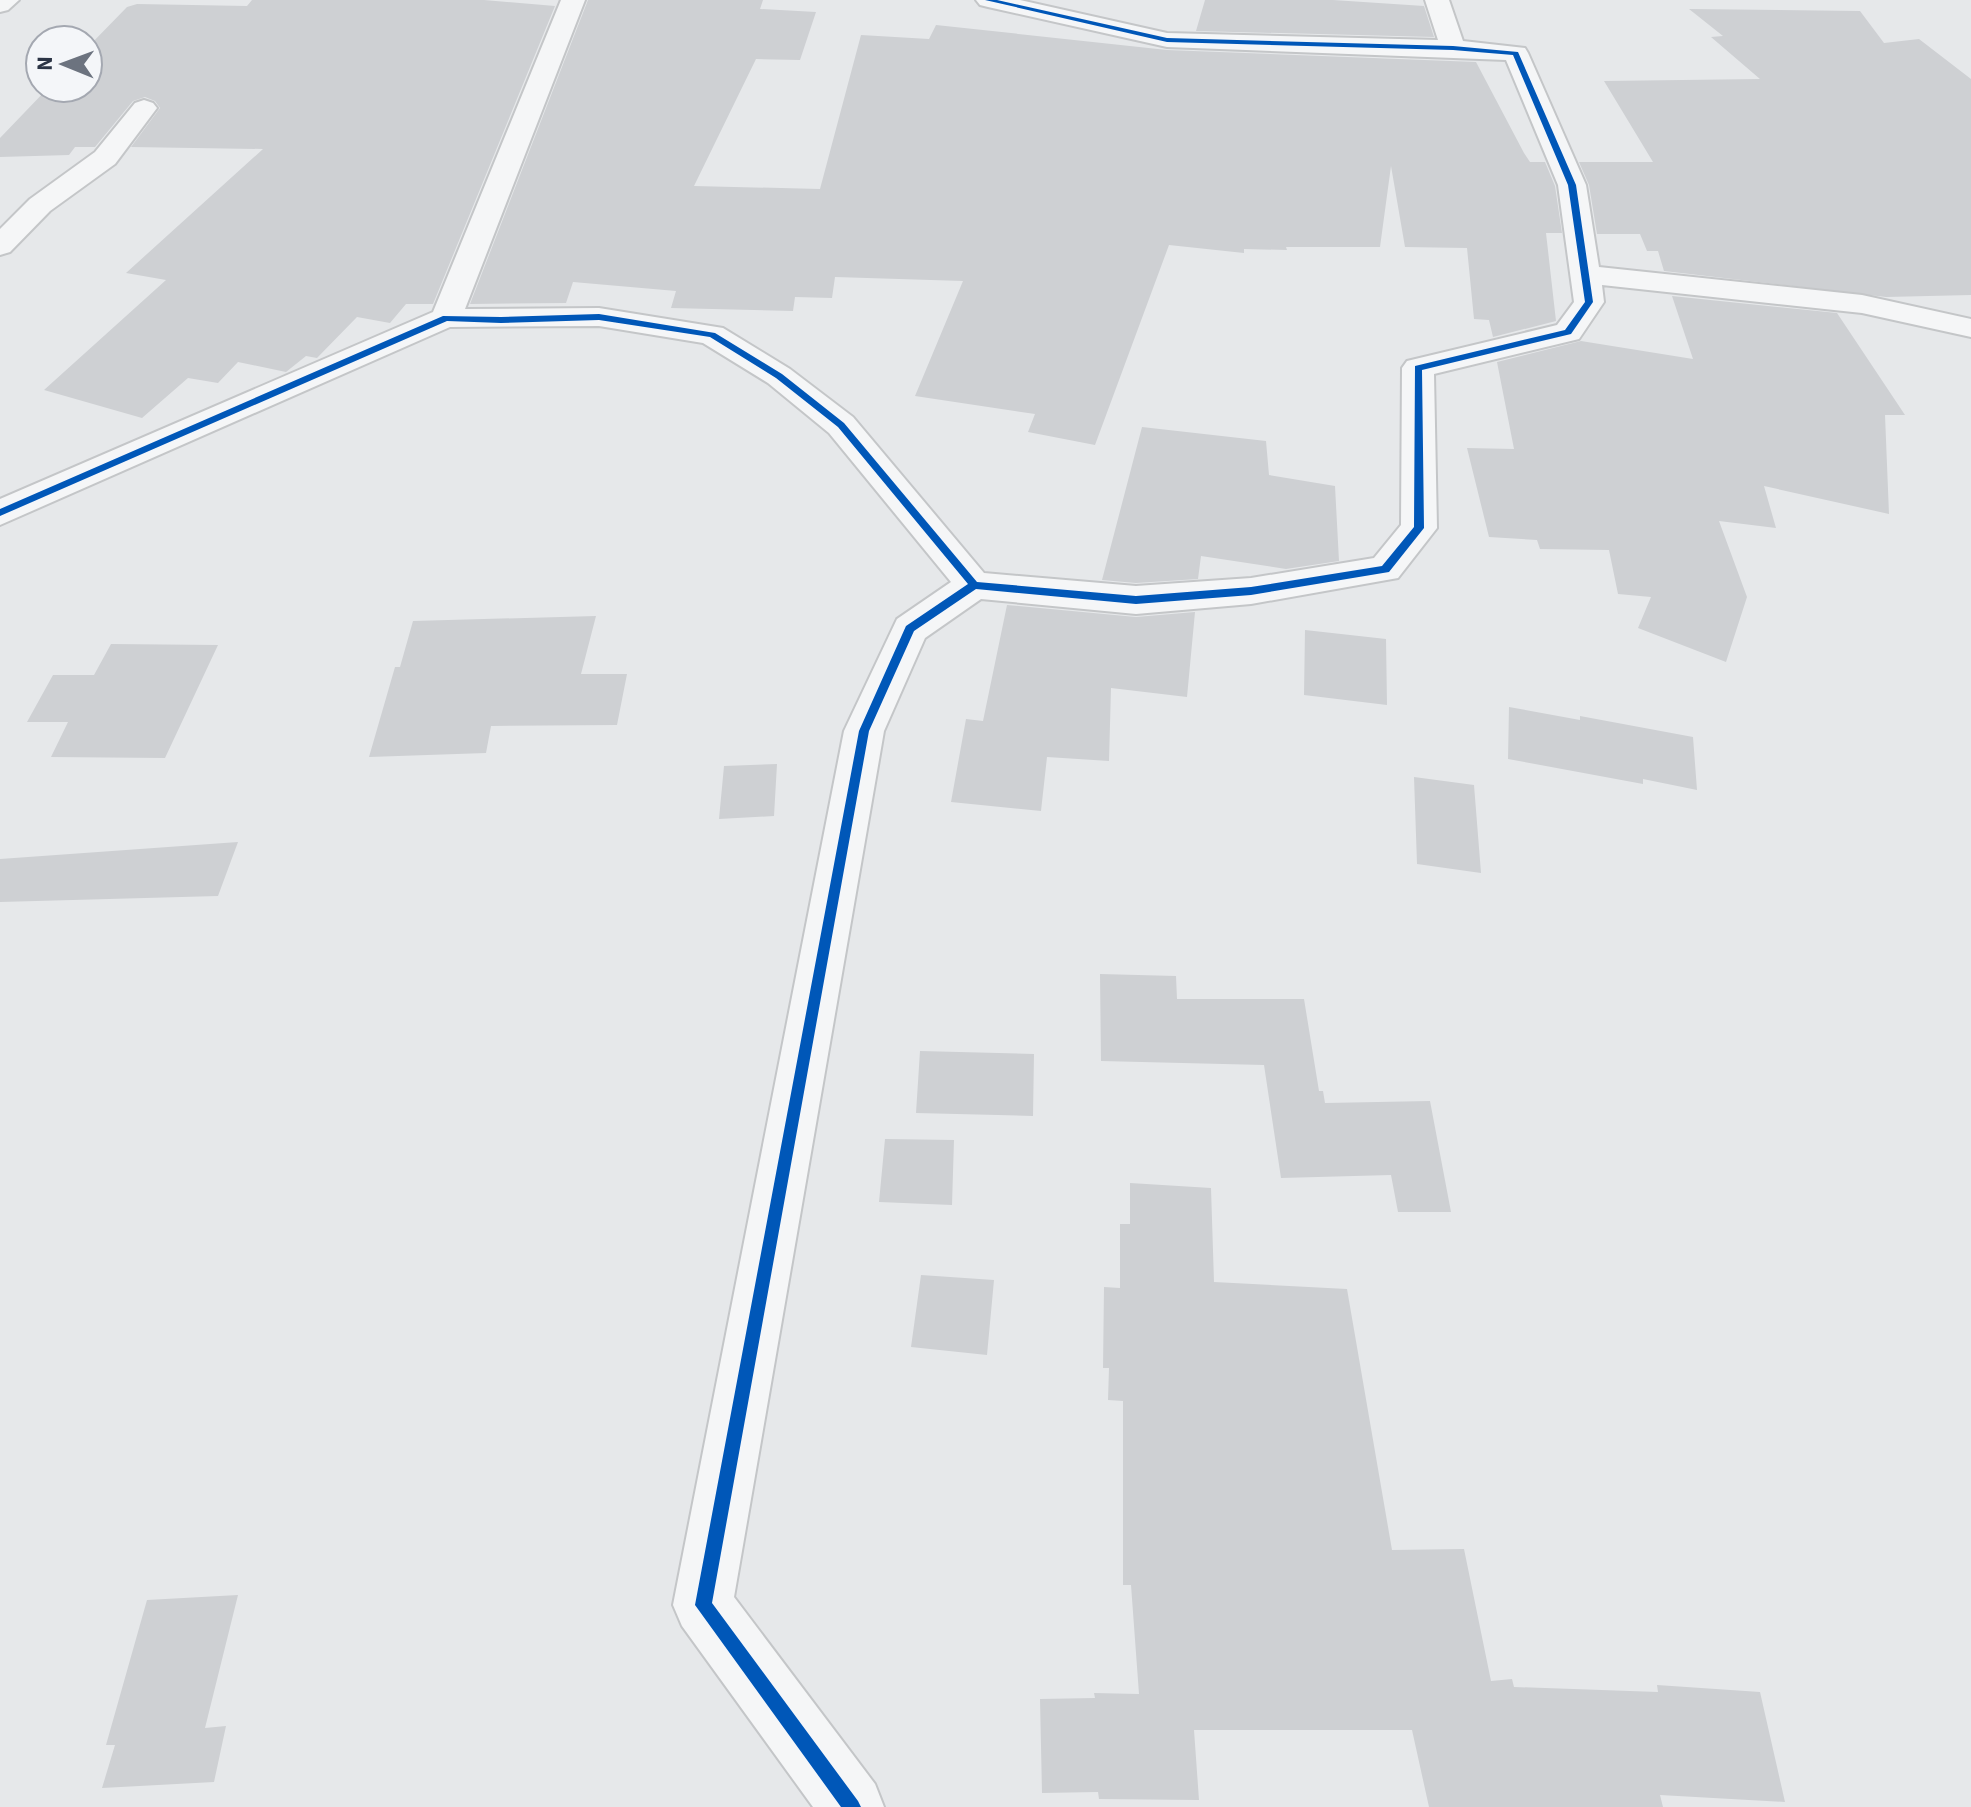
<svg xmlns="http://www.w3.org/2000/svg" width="1971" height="1807" font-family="'Source Sans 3',sans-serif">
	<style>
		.building { fill: #ced0d3 }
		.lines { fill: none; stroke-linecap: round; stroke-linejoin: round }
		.minor-casing { stroke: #c4c6c8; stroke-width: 4 }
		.minor { fill: #f5f6f7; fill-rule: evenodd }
		.cycleway-casing { stroke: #f4f6f9; stroke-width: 5 }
		.cycleway { fill: #0057b8; fill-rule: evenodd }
	</style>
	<rect width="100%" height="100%" fill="#e6e8ea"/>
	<!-- building -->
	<path class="building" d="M 252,0 L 484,0 L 555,6 L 433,304 L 406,304 L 390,323 L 357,317 L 317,358 L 306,356 L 286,372 L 238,362 L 218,383 L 188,378 L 142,418 L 44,390 L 166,280 L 126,273 L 263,149 L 131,147 L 160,108 L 155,101 L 145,97 L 133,101 L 95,147 L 75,147 L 69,155 L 0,157 L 0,138 L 48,88 L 88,88 L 88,47 L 127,7 L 137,4 L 247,6 Z
		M 588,0 L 763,0 L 760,9 L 816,12 L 800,60 L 756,59 L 694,186 L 820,189 L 861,35 L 929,39 L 936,25 L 1167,50 L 1476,62 L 1524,153 L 1530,162 L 1545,162 L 1555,186 L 1562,233 L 1546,233 L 1556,321 L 1493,337 L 1489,320 L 1474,319 L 1467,248 L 1405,247 L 1391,166 L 1380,247 L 1286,247 L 1287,250 L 1244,249 L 1244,253 L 1169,245 L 1095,445 L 1028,432 L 1035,414 L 915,396 L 963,281 L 835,277 L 832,298 L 795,297 L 793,311 L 671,308 L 676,291 L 573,282 L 566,303 L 470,304 Z
		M 1205,0 L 1333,0 L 1424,6 L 1434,37 L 1196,31 Z
		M 1689,9 L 1860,11 L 1884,43 L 1919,39 L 1971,79 L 1971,295 L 1886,297 L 1664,271 L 1658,251 L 1647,251 L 1640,234 L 1597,234 L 1589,185 L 1579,162 L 1653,162 L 1604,81 L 1760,79 L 1711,37 L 1723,36 Z
		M 1672,296 L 1837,313 L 1905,415 L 1885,415 L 1889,514 L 1764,486 L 1776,528 L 1719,521 L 1747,597 L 1726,662 L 1638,628 L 1651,597 L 1618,594 L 1609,550 L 1540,549 L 1537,540 L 1489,537 L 1467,448 L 1514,449 L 1497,362 L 1581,341 L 1693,359 Z
		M 1142,427 L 1266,441 L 1269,475 L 1335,486 L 1339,561 L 1286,569 L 1201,556 L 1198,579 L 1136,583 L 1102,580 Z
		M 1007,605 L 1136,617 L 1195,612 L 1187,697 L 1111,688 L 1109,761 L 1047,757 L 1041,811 L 951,802 L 966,719 L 983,721 Z
		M 596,616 L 581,674 L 627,674 L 617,725 L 491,726 L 486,753 L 369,757 L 395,667 L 400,667 L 413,621 Z
		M 1305,630 L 1386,639 L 1387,705 L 1304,695 Z
		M 111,644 L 218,645 L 165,758 L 51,757 L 68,722 L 27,722 L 53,675 L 94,675 Z
		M 1509,707 L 1580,720 L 1580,716 L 1693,737 L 1697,790 L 1643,779 L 1643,784 L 1508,759 Z
		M 777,764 L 774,816 L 719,819 L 724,766 Z
		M 1414,777 L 1474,785 L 1481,873 L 1417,864 Z
		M 238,842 L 218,896 L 0,902 L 0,859 Z
		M 1100,974 L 1176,976 L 1177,999 L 1304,999 L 1319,1091 L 1323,1091 L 1325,1103 L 1430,1101 L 1451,1212 L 1398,1212 L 1391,1175 L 1281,1178 L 1264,1065 L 1101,1061 Z
		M 920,1051 L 1034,1054 L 1033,1116 L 916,1113 Z
		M 885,1139 L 954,1140 L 952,1205 L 879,1202 Z
		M 1130,1183 L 1211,1188 L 1214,1282 L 1347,1289 L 1392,1550 L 1464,1549 L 1491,1681 L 1512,1679 L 1514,1687 L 1658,1692 L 1657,1685 L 1760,1692 L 1785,1802 L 1660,1795 L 1663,1807 L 1429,1807 L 1412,1730 L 1194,1730 L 1199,1800 L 1099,1799 L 1098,1792 L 1042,1793 L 1040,1699 L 1095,1698 L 1094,1693 L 1139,1694 L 1131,1585 L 1123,1585 L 1123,1401 L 1108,1400 L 1109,1368 L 1103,1368 L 1104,1287 L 1120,1288 L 1120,1224 L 1130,1224 Z
		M 921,1275 L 994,1280 L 987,1355 L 911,1347 Z
		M 238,1595 L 205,1728 L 226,1726 L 214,1782 L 102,1788 L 115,1745 L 106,1745 L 147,1600 Z"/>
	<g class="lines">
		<defs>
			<path id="minor" d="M 0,0 L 19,0 L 8,10 L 0,12 Z
				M 561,0 L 585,0 L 465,309 L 599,308 L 723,328 L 790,369 L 853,417 L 984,573 L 1136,586 L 1251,578 L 1374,558 L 1401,525 L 1402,368 L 1407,361 L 1557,325 L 1574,302 L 1558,185 L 1506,60 L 1167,47 L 988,7 L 980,5 L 976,0 L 1020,0 L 1167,33 L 1438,40 L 1425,0 L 1449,0 L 1463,41 L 1525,48 L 1528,53 L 1586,185 L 1599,267 L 1862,295 L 1971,319 L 1971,337 L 1862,313 L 1602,285 L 1604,302 L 1579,339 L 1434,374 L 1437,528 L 1398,578 L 1251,604 L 1136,614 L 981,599 L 925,638 L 884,731 L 734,1597 L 875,1784 L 884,1807 L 813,1807 L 682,1626 L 673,1605 L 844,731 L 897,619 L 951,582 L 829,433 L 768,383 L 703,343 L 599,326 L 450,327 L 0,525 L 0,499 L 433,312 Z
				M 144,100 L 153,103 L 157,108 L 115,164 L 50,211 L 10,252 L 0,255 L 0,229 L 30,199 L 95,152 L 135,103 Z"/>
		</defs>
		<!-- minor casing -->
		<use href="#minor" class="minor-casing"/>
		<!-- minor -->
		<use href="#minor" class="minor"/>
		<defs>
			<path id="cycleway" d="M 985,0 L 997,0 L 1167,38 L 1453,46 L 1518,52 L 1576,185 L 1593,302 L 1571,334 L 1422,370 L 1424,528 L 1389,572 L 1251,595 L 1136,604 L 976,589 L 914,631 L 869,731 L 712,1603 L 858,1801 L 861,1807 L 841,1807 L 695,1605 L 859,731 L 906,626 L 968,584 L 838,427 L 776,378 L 710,337 L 599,320 L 501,323 L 447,321 L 0,516 L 0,509 L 443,316 L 501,317 L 599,314 L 715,333 L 782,374 L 844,423 L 977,582 L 1136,596 L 1251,587 L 1382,566 L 1414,527 L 1415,366 L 1565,330 L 1585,302 L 1568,185 L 1513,55 L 1453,50 L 1167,42 Z"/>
		</defs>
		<!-- cycleway casing -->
		<use href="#cycleway" class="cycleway-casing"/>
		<!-- cycleway -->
		<use href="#cycleway" class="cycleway"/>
	</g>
	<!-- north arrow -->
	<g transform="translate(64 64) rotate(271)"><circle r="38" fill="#f4f6f9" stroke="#a4a8b1" stroke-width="2"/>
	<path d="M0-6L14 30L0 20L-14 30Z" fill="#6c737f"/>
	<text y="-12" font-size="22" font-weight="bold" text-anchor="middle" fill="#2b3445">N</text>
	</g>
</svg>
